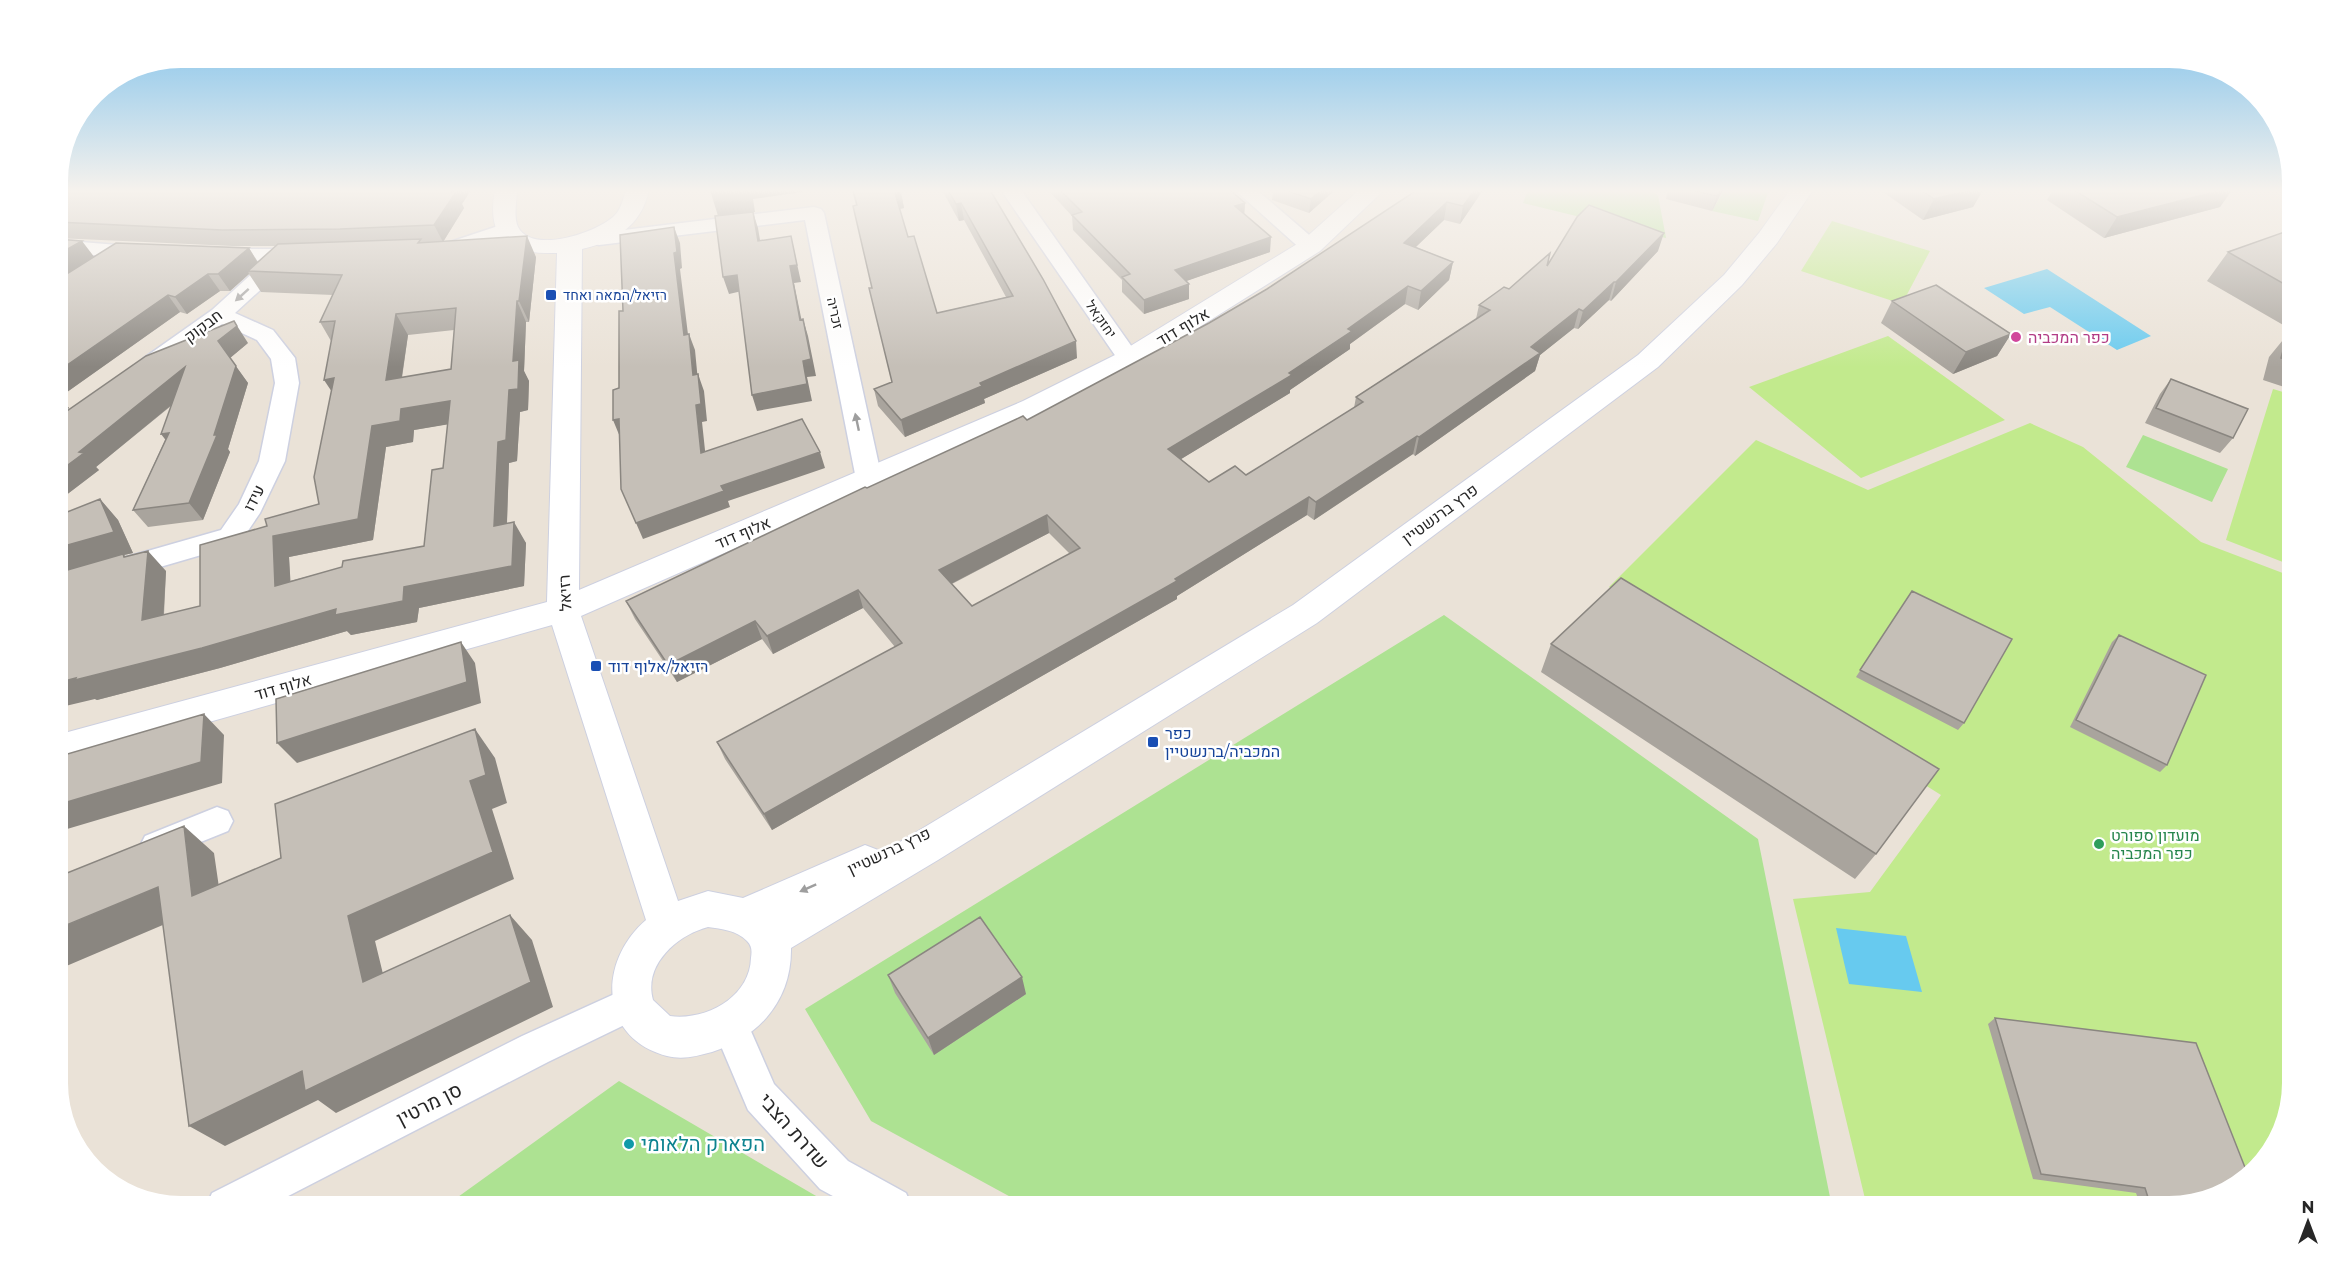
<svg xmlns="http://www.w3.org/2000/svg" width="2350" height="1264" font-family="Montserrat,Heebo,sans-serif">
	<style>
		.green { fill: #ade292 }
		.pitch { fill: #c2ea8d }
		.water { fill: #67caef }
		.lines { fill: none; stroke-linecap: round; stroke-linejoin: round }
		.minor-casing { stroke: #cdd0e0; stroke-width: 3 }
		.tertiary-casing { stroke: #cdd0e0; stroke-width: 2 }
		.minor { fill: #fff; fill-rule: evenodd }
		.tertiary { fill: #fff; fill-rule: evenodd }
		.wall { fill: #a9a49d; fill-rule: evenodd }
		.shaded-wall { fill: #8a8680 }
		.building { fill: #c5bfb7; stroke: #8a8680; stroke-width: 1.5; fill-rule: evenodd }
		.oneway { fill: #9e9e9e }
		.transit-dot { fill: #1a4fb4; stroke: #fff; stroke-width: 2 }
		.hotel-dot { fill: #d1479c; stroke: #fff; stroke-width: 2 }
		.leisure-dot { fill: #2e9e5b; stroke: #fff; stroke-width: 2 }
		.culture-dot { fill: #0f9aa8; stroke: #fff; stroke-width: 2 }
		.labels { text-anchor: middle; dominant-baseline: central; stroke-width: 5; stroke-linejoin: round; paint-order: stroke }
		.far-transit-label { font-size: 14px; fill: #164399; stroke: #fff; text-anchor: start }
		.far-street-label { font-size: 14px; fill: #272727; stroke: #fff }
		.street-label { font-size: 16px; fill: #272727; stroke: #fff }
		.hotel-label { font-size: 16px; fill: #b23c85; stroke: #fff; text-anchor: start }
		.transit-label { font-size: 16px; fill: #164399; stroke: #fff; text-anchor: start }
		.leisure-label { font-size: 16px; fill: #27864d; stroke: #fff; text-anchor: start }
		.near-street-label { font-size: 20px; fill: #272727; stroke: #fff }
		.near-culture-label { font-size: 20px; fill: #0d838f; stroke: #fff; text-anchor: start }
	</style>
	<rect width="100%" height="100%" fill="#eae2d7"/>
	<!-- green -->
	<path class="green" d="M 1528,190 L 1648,190 L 1658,195 L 1666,238 L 1523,203 Z
		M 1724,190 L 1769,190 L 1758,221 L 1712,211 Z
		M 2143,435 L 2228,469 L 2212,502 L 2126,467 Z
		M 1444,615 L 1758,839 L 1832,1207 L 1029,1207 L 871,1121 L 805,1009 Z
		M 619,1081 L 835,1207 L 444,1207 Z"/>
	<!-- pitch -->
	<path class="pitch" d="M 1832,221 L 1930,251 L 1902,304 L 1801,271 Z
		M 1888,336 L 2005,420 L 1861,478 L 1749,387 Z
		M 2273,389 L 2293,395 L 2293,566 L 2226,540 Z
		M 2030,423 L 2083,447 L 2201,542 L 2293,577 L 2293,1084 L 2280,1138 L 2238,1186 L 2170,1207 L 1867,1207 L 1793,899 L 1870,892 L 1941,795 L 1609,587 L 1756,440 L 1868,490 Z"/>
	<!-- water -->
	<path class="water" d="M 2047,269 L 2151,336 L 2117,350 L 2050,307 L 2024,314 L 1984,288 Z
		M 1836,928 L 1906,936 L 1922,992 L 1849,984 Z"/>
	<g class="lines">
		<defs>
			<path id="minor" d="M 1001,190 L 1021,190 L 1137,354 L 1141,359 L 1137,364 L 1129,366 L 1121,364 Z
				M 1235,190 L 1257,190 L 1322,246 L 1319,251 L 1311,252 L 1303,251 Z
				M 814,207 L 821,209 L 824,213 L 882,479 L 878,485 L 869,488 L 860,485 L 856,479 L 805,220 L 599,245 L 592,243 L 588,239 L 592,235 L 599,233 Z
				M 507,223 L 514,225 L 517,229 L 514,233 L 446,257 L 438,256 L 435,251 L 438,246 Z
				M 57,240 L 142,247 L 150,248 L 153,253 L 150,258 L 142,259 L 57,252 Z
				M 215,249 L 304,249 L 312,250 L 315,255 L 312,260 L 292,261 L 235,313 L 273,330 L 295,358 L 299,383 L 285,461 L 260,513 L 239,544 L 57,597 L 57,577 L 221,530 L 239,504 L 259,461 L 275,383 L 271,359 L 257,340 L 222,324 L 160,368 L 152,370 L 144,368 L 140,363 L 144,358 L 212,310 L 266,261 L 207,260 L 204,255 L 207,250 Z
				M 217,807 L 228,811 L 233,821 L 228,831 L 156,860 L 145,856 L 140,846 L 145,836 Z
				M 632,986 L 645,991 L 650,1003 L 645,1015 L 548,1062 L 267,1207 L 206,1207 L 212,1193 L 522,1036 Z
				M 730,1008 L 743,1013 L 774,1084 L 848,1161 L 906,1193 L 912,1207 L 853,1207 L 820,1189 L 748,1110 L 712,1025 L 717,1013 Z"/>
			<path id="tertiary" d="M 495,190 L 517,190 C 517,200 513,216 518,227 C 532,255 599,232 615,215 C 622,208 623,198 626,190 L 649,190 C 641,226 616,241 582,249 L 579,590 L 1023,401 L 1119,353 L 1302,241 L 1359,190 L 1384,190 L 1320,251 L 1139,365 L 1043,413 L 581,616 L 678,901 L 708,891 L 743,898 L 865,845 L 878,850 L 880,854 L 1293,605 L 1638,355 L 1724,275 L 1759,233 L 1790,190 L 1813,190 L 1777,243 L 1742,285 L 1658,367 L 1317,623 L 938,860 L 791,948 C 792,999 760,1037 712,1052 C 697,1056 683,1060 667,1056 C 598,1038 598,961 646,920 L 552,625 L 57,765 L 57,735 L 547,602 L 557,253 C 509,254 486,241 495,190 ZM 708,927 C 722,929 736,930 747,941 C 752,946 752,951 751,958 C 750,997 706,1021 670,1016 L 653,1000 C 643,964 678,935 708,927 Z"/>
		</defs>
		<!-- minor casing -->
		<use href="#minor" class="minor-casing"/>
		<!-- tertiary casing -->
		<use href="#tertiary" class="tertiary-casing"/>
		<!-- minor -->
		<use href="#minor" class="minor"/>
		<!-- tertiary -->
		<use href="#tertiary" class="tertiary"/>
	</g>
	<!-- wall -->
	<path class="wall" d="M 57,190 L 471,190 L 462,204 L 464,208 L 443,242 L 536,257 L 529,322 L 526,322 L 524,371 L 529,381 L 528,410 L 520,412 L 517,461 L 509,463 L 507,524 L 526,543 L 524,586 L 419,608 L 417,622 L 351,635 L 347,631 L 220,668 L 97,700 L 95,699 L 100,499 L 118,520 L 133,553 L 124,555 L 126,557 L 166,571 L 164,615 L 200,606 L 267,526 L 319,504 L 332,392 L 331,341 L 320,322 L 333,295 L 261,292 L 249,274 L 230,291 L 220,291 L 187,314 L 180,312 L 60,397 L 69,408 L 57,417 L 57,239 L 94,257 L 249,248 L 258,262 L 276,246 L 233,246 L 57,238 ZM 454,330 L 451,369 L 402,378 L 408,335 ZM 448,424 L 443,468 L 424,546 L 290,581 L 289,557 L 373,540 L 386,447 L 413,442 L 414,430 Z
		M 852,190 L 900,190 L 904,208 L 900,209 L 908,237 L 937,313 L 1006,297 L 964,220 L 959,221 L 942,190 L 990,190 L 1077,358 L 984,399 L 985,403 L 905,437 L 878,406 L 874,389 L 892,382 L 869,288 L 872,288 L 856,205 Z
		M 1049,190 L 1230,190 L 1245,203 L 1244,214 L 1270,252 L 1186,281 L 1189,284 L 1189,299 L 1144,314 L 1122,292 L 1122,280 L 1073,230 L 1072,216 L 1049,191 Z
		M 1273,190 L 1335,190 L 1309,213 L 1272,200 Z
		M 1417,190 L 1483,190 L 1460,224 L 1444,220 L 1416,247 L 1453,262 L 1449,280 L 1418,310 L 1405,304 L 1350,344 L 1350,349 L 1290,390 L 1290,393 L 1181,459 L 1209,482 L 1246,475 L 1354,408 L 1356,397 L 1476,319 L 1479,305 L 1509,289 L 1547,266 L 1658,251 L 1611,301 L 1609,300 L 1578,329 L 1574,328 L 1540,355 L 1535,371 L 1415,456 L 1413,454 L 1314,520 L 1307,515 L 1177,596 L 1177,599 L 772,830 L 725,759 L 717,742 L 895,647 L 863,608 L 773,654 L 762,639 L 677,682 L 635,619 L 626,601 L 867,488 L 1027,420 L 1209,323 L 1267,289 ZM 1049,533 L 1070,554 L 972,606 L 952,584 Z
		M 1668,190 L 1723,190 L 1712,211 L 1666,199 Z
		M 1880,190 L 1983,190 L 1973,207 L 1923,220 Z
		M 2053,190 L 2232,190 L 2220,207 L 2104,238 L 2047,200 Z
		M 2279,190 L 2293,190 L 2293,196 L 2291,196 Z
		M 2293,229 L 2293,328 L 2290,329 L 2207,281 L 2228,252 Z
		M 1892,301 L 2011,334 L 1997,356 L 1953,374 L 1881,323 Z
		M 2287,335 L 2293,337 L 2293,390 L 2263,380 L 2269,357 Z
		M 248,343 L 230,358 L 248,383 L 228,449 L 230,452 L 203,520 L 148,527 L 133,510 L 165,440 L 171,406 L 96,467 L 99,470 L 57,502 L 57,418 Z
		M 2171,379 L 2233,438 L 2220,453 L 2145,423 L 2160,394 Z
		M 1912,591 L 1964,723 L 1958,730 L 1856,677 Z
		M 2119,635 L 2167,765 L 2160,772 L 2070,727 L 2112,642 Z
		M 1551,644 L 1876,854 L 1855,879 L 1541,672 Z
		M 888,975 L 1026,994 L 934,1055 L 895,993 Z
		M 1995,1018 L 2170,1207 L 2141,1207 L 2136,1193 L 2033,1179 L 1988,1024 Z"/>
	<!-- shaded-wall -->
	<path class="shaded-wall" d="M 453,190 L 471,190 L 462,204 L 464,208 L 443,242 L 434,225 Z
		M 710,190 L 802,190 L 803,192 L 753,199 L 755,212 L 753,212 L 758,228 L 763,258 L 718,216 Z
		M 1321,190 L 1335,190 L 1309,213 L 1311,199 Z
		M 1475,190 L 1483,190 L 1460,224 L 1463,206 Z
		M 1721,190 L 1723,190 L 1712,211 L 1717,196 Z
		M 1970,190 L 1983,190 L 1973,207 L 1923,220 L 1934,199 Z
		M 2222,190 L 2232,190 L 2220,207 L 2104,238 L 2117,217 Z
		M 901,192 L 904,208 L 898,209 L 895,193 Z
		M 1447,202 L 1444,220 L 1401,261 L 1404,243 Z
		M 961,203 L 964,220 L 959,221 L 956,204 Z
		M 1245,203 L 1244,218 L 1235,206 Z
		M 674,227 L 680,243 L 682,268 L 680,269 L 690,351 L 684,335 L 674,253 Z
		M 1664,233 L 1658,251 L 1611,301 L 1616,282 Z
		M 527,236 L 536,257 L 529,322 L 519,301 Z
		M 791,236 L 801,282 L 794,283 L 805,337 L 800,320 L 790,266 Z
		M 1271,237 L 1270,252 L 1175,285 L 1175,270 Z
		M 82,241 L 95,258 L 57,280 L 57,255 Z
		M 249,248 L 259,265 L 248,271 L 249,274 L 230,291 L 218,274 Z
		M 1453,262 L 1449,280 L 1418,310 L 1421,291 Z
		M 208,274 L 220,291 L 187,314 L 175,297 Z
		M 737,275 L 742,291 L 729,294 L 723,277 Z
		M 1614,282 L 1609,300 L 1578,329 L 1583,311 Z
		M 1189,284 L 1189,299 L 1144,314 L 1144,300 Z
		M 1408,286 L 1405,304 L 1350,344 L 1350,349 L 1290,390 L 1290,393 L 1168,467 L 1168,449 L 1348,329 Z
		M 168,295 L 180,312 L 60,397 L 69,408 L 57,417 L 57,372 Z
		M 517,301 L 526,322 L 524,371 L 529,381 L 528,410 L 520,412 L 517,461 L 509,463 L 506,547 L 494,526 L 498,442 L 509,390 L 513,361 Z
		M 1579,309 L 1574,328 L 1540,355 L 1535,371 L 1415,456 L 1419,437 Z
		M 396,314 L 408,335 L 398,402 L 386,380 Z
		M 803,319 L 808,336 L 816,376 L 807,377 L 812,401 L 757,411 L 752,395 L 803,361 Z
		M 234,321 L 248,343 L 230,358 L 248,383 L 228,449 L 230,452 L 203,520 L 189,503 L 214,435 L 218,341 Z
		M 689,334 L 695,350 L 699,392 L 693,375 Z
		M 2011,334 L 1997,356 L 1953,374 L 1966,352 Z
		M 1076,341 L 1077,358 L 984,399 L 985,403 L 905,437 L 901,420 L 980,383 Z
		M 185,367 L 197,384 L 96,467 L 99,470 L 57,502 L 57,473 L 79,452 Z
		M 698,374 L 704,391 L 707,421 L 702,422 L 707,469 L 701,453 L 696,405 Z
		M 334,378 L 338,401 L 324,380 Z
		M 450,401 L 462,422 L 414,430 L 413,442 L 386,447 L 373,540 L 289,557 L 292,606 L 275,586 L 273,536 L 358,519 L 372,426 L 401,409 Z
		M 619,419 L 620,437 L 613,420 Z
		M 169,433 L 174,451 L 161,434 Z
		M 1417,436 L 1413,454 L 1314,520 L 1316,502 Z
		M 820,452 L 825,468 L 728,501 L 730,507 L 643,539 L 636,523 L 721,486 Z
		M 1309,497 L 1307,515 L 1177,596 L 1177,599 L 772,830 L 764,814 L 1175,579 Z
		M 100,499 L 118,520 L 133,553 L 124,555 L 142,575 L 57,575 L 57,548 Z
		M 1047,515 L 1049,533 L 943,588 L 939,570 Z
		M 514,522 L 526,543 L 524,586 L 419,608 L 417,622 L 351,635 L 347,631 L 220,668 L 97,700 L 95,699 L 57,708 L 57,683 L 404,587 Z
		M 148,551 L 166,571 L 162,641 L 142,620 Z
		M 858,590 L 863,608 L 773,654 L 767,636 Z
		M 755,621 L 762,639 L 677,682 L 668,665 Z
		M 461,642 L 475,663 L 481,703 L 297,763 L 277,743 Z
		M 204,714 L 224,735 L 222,783 L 57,832 L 57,805 Z
		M 475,729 L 495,758 L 507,803 L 492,809 L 514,879 L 375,941 L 391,1007 L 363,982 L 348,916 L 470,781 Z
		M 184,826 L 214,853 L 224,922 L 192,896 Z
		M 158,887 L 191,913 L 57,970 L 57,929 Z
		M 510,915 L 532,940 L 553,1007 L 336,1113 L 318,1100 L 225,1146 L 189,1126 Z
		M 1022,977 L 1026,994 L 934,1055 L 928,1038 Z"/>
	<!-- building -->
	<path class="building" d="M 57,190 L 453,190 L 451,192 L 456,192 L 434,225 L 340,229 L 222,230 L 57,222 Z
		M 853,190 L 900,190 L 901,192 L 895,193 L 908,237 L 914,236 L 937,313 L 1013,296 L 961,203 L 956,204 L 948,190 L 990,190 L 1043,279 L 1076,341 L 980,383 L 982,386 L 901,420 L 874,389 L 892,382 L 869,288 L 872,288 L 853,206 L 857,205 Z
		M 1060,190 L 1230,190 L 1245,203 L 1235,206 L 1271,237 L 1175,270 L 1189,284 L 1144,300 L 1122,277 L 1130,274 L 1072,215 L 1082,212 Z
		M 1285,190 L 1321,190 L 1311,199 Z
		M 1417,190 L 1475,190 L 1463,206 L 1447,202 L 1404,243 L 1453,262 L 1421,291 L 1408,286 L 1348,329 L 1352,331 L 1289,373 L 1292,375 L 1168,449 L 1209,482 L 1235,466 L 1246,475 L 1363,402 L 1356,397 L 1490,310 L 1479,305 L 1504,287 L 1509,289 L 1550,253 L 1547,266 L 1577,217 L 1589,205 L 1664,233 L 1616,282 L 1614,282 L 1583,311 L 1579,309 L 1531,347 L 1540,353 L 1419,437 L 1417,436 L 1316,502 L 1309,497 L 1175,579 L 1177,581 L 764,814 L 717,742 L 902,643 L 858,590 L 767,636 L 755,621 L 668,665 L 626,601 L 865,487 L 867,488 L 1023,416 L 1027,420 L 1209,323 L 1267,289 ZM 1047,515 L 1080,548 L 972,606 L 939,570 Z
		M 1691,190 L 1721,190 L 1717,196 Z
		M 1921,190 L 1970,190 L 1934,199 Z
		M 2074,190 L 2222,190 L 2117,217 Z
		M 753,212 L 758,241 L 791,236 L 797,265 L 790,266 L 800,320 L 803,319 L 811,359 L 803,361 L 807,384 L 752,395 L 737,275 L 723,277 L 715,216 Z
		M 674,227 L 677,252 L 674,253 L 684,335 L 689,334 L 693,375 L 698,374 L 701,404 L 696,405 L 701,453 L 802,419 L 820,452 L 721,486 L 724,491 L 636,523 L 621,489 L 619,419 L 613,420 L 613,390 L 619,388 L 619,311 L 623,311 L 620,235 Z
		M 2293,229 L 2293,289 L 2228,252 Z
		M 527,236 L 519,301 L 517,301 L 513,361 L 519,360 L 518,389 L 509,390 L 506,440 L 498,442 L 494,526 L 514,522 L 512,566 L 404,587 L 403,601 L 335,615 L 336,609 L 202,648 L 75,680 L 76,678 L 57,683 L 57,573 L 123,554 L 124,557 L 148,551 L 142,620 L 200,606 L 200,545 L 267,526 L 265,519 L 319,504 L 314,477 L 334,378 L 324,380 L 335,321 L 320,322 L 342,275 L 248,271 L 278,244 L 421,239 L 418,243 ZM 456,308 L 451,369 L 386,380 L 396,314 ZM 450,401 L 443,468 L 432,470 L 424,546 L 343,561 L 342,567 L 275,586 L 273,536 L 358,519 L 372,426 L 400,421 L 401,409 Z
		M 57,239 L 82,241 L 57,255 Z
		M 116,243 L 249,248 L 218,274 L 208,274 L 175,297 L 168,295 L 57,372 L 57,280 Z
		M 1936,285 L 2011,334 L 1966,352 L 1892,301 Z
		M 234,321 L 237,326 L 218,341 L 236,366 L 214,435 L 217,435 L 189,503 L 133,510 L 169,433 L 161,434 L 185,367 L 79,452 L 84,453 L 57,473 L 57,418 L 146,356 Z
		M 2287,335 L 2293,337 L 2293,362 L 2281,358 Z
		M 2171,379 L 2248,409 L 2233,438 L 2156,408 Z
		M 100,499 L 114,532 L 57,548 L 57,516 Z
		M 1621,578 L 1939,769 L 1876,854 L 1551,644 Z
		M 1912,591 L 2012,639 L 1964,723 L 1860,670 Z
		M 2119,635 L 2206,675 L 2167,765 L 2076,720 Z
		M 461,642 L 467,682 L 277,743 L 276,699 Z
		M 204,714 L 201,762 L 57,805 L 57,757 Z
		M 475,729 L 486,775 L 470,781 L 493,852 L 348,916 L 363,982 L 510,915 L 531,982 L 305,1091 L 302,1071 L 189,1126 L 158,887 L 57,929 L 57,877 L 184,826 L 192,896 L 281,858 L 275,804 Z
		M 980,917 L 1022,977 L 928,1038 L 888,975 Z
		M 1995,1018 L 2196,1043 L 2248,1175 L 2238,1186 L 2170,1207 L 2151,1207 L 2145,1188 L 2041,1174 Z"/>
	<!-- one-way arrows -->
	<defs><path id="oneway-solid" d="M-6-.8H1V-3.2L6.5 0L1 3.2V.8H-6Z" transform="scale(1.5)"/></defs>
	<g class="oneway">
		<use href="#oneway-solid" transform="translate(242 295) rotate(138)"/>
		<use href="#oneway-solid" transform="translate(857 422) rotate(-102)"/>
		<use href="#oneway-solid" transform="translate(808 888) rotate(156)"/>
	</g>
	<!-- sky -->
	<linearGradient id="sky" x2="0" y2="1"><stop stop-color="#74bdeb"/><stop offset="0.52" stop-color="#f6f2ed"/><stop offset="1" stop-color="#f6f2ed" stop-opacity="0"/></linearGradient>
	<rect width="2350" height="367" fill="url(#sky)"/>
	<!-- markers -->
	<g class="transit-dot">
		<rect x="545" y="289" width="12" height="12" rx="3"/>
		<rect x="590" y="660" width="12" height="12" rx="3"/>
		<rect x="1147" y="736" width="12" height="12" rx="3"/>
	</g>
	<circle class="hotel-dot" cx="2016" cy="337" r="6"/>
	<circle class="leisure-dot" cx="2099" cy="844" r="6"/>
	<circle class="culture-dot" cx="629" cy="1144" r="6"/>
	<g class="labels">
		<!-- far-transit labels -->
		<g class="far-transit-label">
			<text x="563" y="295">רזיאל/המאה ואחד</text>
		</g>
		<!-- far-street labels -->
		<g class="far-street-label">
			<text transform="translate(835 313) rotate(78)">זכריה</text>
			<text transform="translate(1101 319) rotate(55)">יחזקאל</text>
		</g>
		<!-- street labels -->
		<g class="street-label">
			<text transform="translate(203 326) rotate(-37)">חבקוק</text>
			<text transform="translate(1183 327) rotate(-31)">אלוף דוד</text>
			<text transform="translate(254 498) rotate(-63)">עידו</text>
			<text transform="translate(1440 514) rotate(-36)">פרץ ברנשטיין</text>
			<text transform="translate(743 533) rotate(-23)">אלוף דוד</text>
			<text transform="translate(565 593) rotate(-93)">רזיאל</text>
			<text transform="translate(283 687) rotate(-16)">אלוף דוד</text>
			<text transform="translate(889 851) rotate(-25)">פרץ ברנשטיין</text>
		</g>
		<!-- hotel labels -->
		<g class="hotel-label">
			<text x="2028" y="337">כפר המכביה</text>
		</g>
		<!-- transit labels -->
		<g class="transit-label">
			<text x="608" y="666">רזיאל/אלוף דוד</text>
			<text x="1165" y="733">כפר<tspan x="1165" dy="18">המכביה/ברנשטיין</tspan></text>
		</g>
		<!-- leisure labels -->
		<g class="leisure-label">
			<text x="2111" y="835">מועדון ספורט<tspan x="2111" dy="18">כפר המכביה</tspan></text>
		</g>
		<!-- near-street labels -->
		<g class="near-street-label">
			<text transform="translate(429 1104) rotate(-27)">סן מרטין</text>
			<text transform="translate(794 1131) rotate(48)">שדרת הצבי</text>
		</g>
		<!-- near-culture labels -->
		<g class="near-culture-label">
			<text x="641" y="1144">הפארק הלאומי</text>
		</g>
	</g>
	<!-- crop -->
	<path d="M0 0H2350V1264H0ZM181 68H2169A113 113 0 0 1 2282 181V1083A113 113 0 0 1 2169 1196H181A113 113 0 0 1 68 1083V181A113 113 0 0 1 181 68Z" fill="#fff" fill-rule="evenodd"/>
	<!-- north arrow -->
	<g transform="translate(2308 1222)" stroke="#ffffff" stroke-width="4.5" paint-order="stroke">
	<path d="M0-4.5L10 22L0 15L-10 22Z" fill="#272727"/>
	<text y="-9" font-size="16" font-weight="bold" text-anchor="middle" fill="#272727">N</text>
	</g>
</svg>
